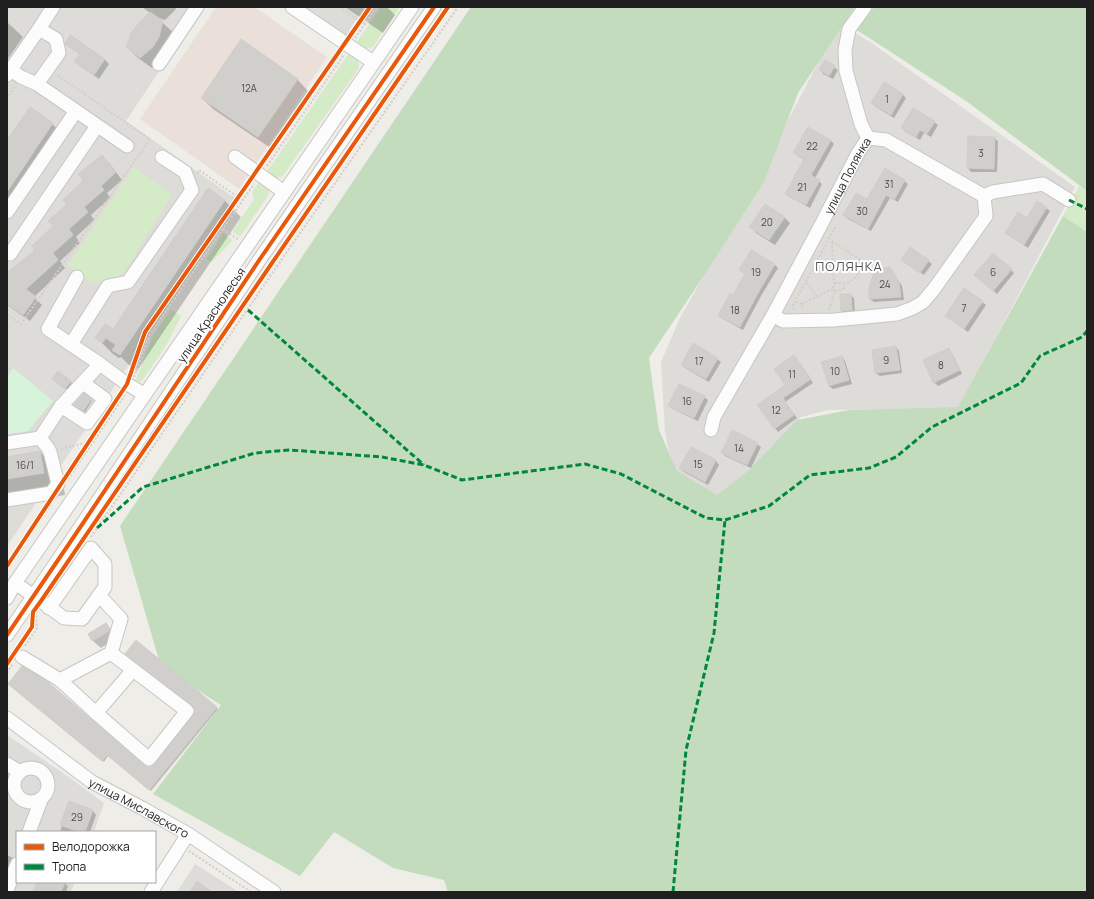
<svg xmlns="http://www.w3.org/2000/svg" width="1094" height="899" font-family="Manrope,sans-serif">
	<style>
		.residential { fill: #dddcd9 }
		.commercial { fill: #ebdfda }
		.grass { fill: #d5ebc7 }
		.forest { fill: #c4dcbe }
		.park { fill: #d7f4db }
		.parking { fill: #dcdcd9 }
		.shadow { fill: #0003 }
		.building { fill: #d0cfcb; stroke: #d1cec9 }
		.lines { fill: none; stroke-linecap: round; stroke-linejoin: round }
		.minor-casing { stroke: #c6c6c4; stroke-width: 15 }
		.path { stroke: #d7ccc8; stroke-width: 2; stroke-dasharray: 2 2; stroke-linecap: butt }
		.minor { stroke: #fcfcfc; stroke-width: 13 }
		.quiet { stroke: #00873e; stroke-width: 3; stroke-dasharray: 6 3; stroke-linecap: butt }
		.cycleway-casing { stroke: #fff; stroke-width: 6 }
		.cycleway { stroke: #e8590c; stroke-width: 4 }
		.labels { text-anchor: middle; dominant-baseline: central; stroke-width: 4; stroke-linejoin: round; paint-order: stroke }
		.number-label { font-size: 10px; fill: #4b4b4a }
		.street-label { font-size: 12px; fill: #1f1f1f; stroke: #fff }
		.neighbourhood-label { font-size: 13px; letter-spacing: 1px; fill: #525252; stroke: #fff }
	</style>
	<rect width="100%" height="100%" fill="#eeede8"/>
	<!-- residential -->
	<path class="residential" d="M 7,7 L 202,7 L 126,121 L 239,201 L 7,546 Z
		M 311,7 L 364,7 L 348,32 Z
		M 839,23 L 870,42 L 1075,187 L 959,408 L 828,410 L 801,417 L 756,465 L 718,496 L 673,472 L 665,432 L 661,362 L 679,320 L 754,185 Z
		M 7,735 L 63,773 L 104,803 L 94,832 L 17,832 L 17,882 L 75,882 L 71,892 L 7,892 Z
		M 195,864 L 239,892 L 177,892 Z"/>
	<!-- commercial -->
	<path class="commercial" d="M 216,7 L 254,7 L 327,57 L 239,189 L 140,119 Z"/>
	<!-- grass -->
	<path class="grass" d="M 381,7 L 400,7 L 373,47 L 364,49 L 356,43 Z
		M 349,53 L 358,59 L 359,68 L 282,177 L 273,178 L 266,173 Z
		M 134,167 L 172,195 L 122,275 L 92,284 L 67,266 Z
		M 260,181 L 268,187 L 269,194 L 240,237 L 232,231 L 254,200 L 252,192 Z
		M 1079,186 L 1087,191 L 1087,232 L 1063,216 Z
		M 223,233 L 233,240 L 212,262 L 207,259 Z
		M 171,310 L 181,316 L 167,344 L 142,381 L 135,382 L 153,336 Z"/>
	<!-- forest -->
	<path class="forest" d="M 471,7 L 855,7 L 798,93 L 764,182 L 705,274 L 649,358 L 659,430 L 677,471 L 717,495 L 748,471 L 797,420 L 849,410 L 958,407 L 1063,216 L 1087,232 L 1087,892 L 448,892 L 444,880 L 393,868 L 334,832 L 300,876 L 153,794 L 221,705 L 161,667 L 120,526 Z
		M 874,7 L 1087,7 L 1087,191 L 966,101 L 857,30 Z"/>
	<!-- park -->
	<path class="park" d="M 13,368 L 53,401 L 28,431 L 7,434 L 7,377 Z"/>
	<!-- parking -->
	<path class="parking" d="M 302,7 L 314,7 L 350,31 L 346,37 Z"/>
	<!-- shadow -->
	<path class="shadow" d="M 142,7 L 175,7 L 176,9 L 165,20 L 156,17 L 174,33 L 164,58 L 152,68 L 138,58 L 127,47 L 150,13 Z
		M 345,7 L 387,7 L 395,15 L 383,33 Z
		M 7,22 L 23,37 L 7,60 Z
		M 71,37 L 105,60 L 109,64 L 99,79 L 80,66 L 75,61 L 80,54 L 66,44 Z
		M 834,67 L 838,70 L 833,79 L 823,74 L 820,70 Z
		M 297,79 L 308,91 L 269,147 L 213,109 L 202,98 Z
		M 884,84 L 903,95 L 906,98 L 894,118 L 876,107 L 872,103 Z
		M 934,122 L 938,125 L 931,137 L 924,133 L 920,140 L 906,132 L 902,128 Z
		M 52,124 L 60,131 L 7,210 L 7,142 Z
		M 809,128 L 831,141 L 834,144 L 815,178 L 822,184 L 810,208 L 790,197 L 786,194 L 804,160 L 798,156 L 794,153 Z
		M 969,137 L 994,138 L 998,141 L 997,172 L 971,172 L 968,168 Z
		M 102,157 L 110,164 L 122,180 L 107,193 L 110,198 L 91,215 L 94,220 L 76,237 L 80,243 L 60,261 L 65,268 L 34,297 L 42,305 L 30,321 L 7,305 L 7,271 L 9,273 L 36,250 L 54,227 Z
		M 904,181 L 908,184 L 898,202 L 890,198 L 871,231 L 848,219 L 845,215 L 867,201 Z
		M 224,200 L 241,217 L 137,371 L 130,366 L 121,357 L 119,358 L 113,354 L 97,338 L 113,331 Z
		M 1046,208 L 1050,211 L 1028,248 L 1010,236 L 1006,233 Z
		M 784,217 L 790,223 L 775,245 L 756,233 L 751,227 Z
		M 928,261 L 932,264 L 924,275 L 906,263 Z
		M 775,265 L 778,268 L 761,296 L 743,330 L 723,319 L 719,315 L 734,296 L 746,275 L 740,270 Z
		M 889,268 L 893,272 L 902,286 L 904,300 L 874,302 L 870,299 L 870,287 Z
		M 1011,270 L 1014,273 L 997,294 L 979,278 Z
		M 964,289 L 986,305 L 968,332 L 950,319 Z
		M 850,295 L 854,298 L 855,313 L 845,314 L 842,311 Z
		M 896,347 L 899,351 L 902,373 L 880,376 L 876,373 Z
		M 949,349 L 952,353 L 962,374 L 938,386 L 934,382 Z
		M 794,356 L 813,383 L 785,402 L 797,418 L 778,432 L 759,405 L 787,386 Z
		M 842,357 L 845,361 L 852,384 L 833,389 L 829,386 L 823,363 Z
		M 717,359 L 721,362 L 709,382 L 685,368 L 682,364 Z
		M 59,373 L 72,383 L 67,390 L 54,379 Z
		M 704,397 L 708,400 L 698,421 L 673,409 L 669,406 Z
		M 91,400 L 92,401 L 85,412 L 76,406 Z
		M 757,444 L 761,447 L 751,468 L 725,456 L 722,452 Z
		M 691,448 L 716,461 L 719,465 L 708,485 L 684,472 L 680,468 Z
		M 40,452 L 62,475 L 65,495 L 7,505 L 7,458 Z
		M 105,624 L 113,631 L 116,638 L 101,648 L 93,641 L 89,634 Z
		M 136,642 L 218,709 L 151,791 L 108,756 L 104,762 L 9,684 L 143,766 L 148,768 L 153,767 L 196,713 L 195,708 Z
		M 70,802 L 93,811 L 96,815 L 90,832 L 60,832 Z
		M 7,855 L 13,858 L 17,861 L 7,880 Z
		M 38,882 L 63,882 L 68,886 L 66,892 L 35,892 Z"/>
	<!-- building -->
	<path class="building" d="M 150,12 L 163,21 L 159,37 L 153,47 L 140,58 L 126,47 L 132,32 L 139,23 Z
		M 70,35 L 105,59 L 94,75 L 74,62 L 80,54 L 65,44 Z
		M 241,39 L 298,79 L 258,137 L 201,98 Z
		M 825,60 L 835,66 L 829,76 L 819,70 Z
		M 884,82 L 903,94 L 891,115 L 871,103 Z
		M 30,107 L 53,123 L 7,192 L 7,140 Z
		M 913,108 L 935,121 L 927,134 L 920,130 L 916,137 L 901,128 Z
		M 808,127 L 831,140 L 811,175 L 820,180 L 806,205 L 785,194 L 804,159 L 793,153 Z
		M 968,136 L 995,137 L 994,169 L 967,168 Z
		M 102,155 L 116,172 L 101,186 L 104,190 L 84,207 L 88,212 L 69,229 L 73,235 L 53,253 L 58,260 L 26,289 L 36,297 L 23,315 L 7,304 L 7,273 L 35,250 L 32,246 L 53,226 L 48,221 L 67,204 L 63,200 L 83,181 L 78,174 Z
		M 885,168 L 905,180 L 894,200 L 886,195 L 868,229 L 843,215 L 856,193 L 867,199 Z
		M 208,188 L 225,200 L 120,355 L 112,350 L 116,345 L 106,338 L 102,343 L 95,338 L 105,324 L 113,329 Z
		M 1037,201 L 1047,207 L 1024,245 L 1005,233 L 1018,212 L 1027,218 Z
		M 765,204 L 785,217 L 769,240 L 749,227 Z
		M 910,247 L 929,260 L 920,273 L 901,260 Z
		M 751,250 L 775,264 L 758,293 L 740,327 L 718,316 L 730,293 L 733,295 L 745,274 L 739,270 Z
		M 993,253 L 1012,269 L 993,291 L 974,275 Z
		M 890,267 L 899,282 L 901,297 L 869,299 L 869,287 L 875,270 Z
		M 964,288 L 983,301 L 964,329 L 945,316 Z
		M 840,294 L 851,294 L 852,310 L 841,311 Z
		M 693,343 L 718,358 L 706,379 L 681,365 Z
		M 896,346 L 900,370 L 875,373 L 872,350 Z
		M 949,348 L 960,370 L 933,383 L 923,360 Z
		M 794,355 L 811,379 L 783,398 L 794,415 L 774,429 L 757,405 L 785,385 L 774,369 Z
		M 842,356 L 849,380 L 829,386 L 821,362 Z
		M 58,371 L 71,381 L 65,389 L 52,379 Z
		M 679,384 L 705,396 L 694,418 L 668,406 Z
		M 84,393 L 92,399 L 83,411 L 74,405 Z
		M 732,430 L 758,443 L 747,465 L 721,453 Z
		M 691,447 L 716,460 L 705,482 L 679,468 Z
		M 40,451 L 44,473 L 7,479 L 7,457 Z
		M 106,623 L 110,629 L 109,631 L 92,641 L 88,634 Z
		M 136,640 L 217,707 L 149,790 L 107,755 L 102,761 L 8,684 L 22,666 L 48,682 L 144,765 L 147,767 L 151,767 L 155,764 L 195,712 L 194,708 L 192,705 L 125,654 Z
		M 69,801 L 93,810 L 85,832 L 79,832 L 60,825 Z
		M 197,881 L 212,892 L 190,892 Z
		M 37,882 L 65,882 L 61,892 L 33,892 Z"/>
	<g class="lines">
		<defs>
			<g id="minor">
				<path d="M 292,7 L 373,62"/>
				<path d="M 159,64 L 197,7"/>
				<path d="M 11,70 L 21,77 L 37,84 L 127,146"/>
				<path d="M 7,75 L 39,29 L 53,7"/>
				<path d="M 37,84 L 59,53 L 56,39 L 39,29"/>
				<path d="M 868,138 L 886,140 L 984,196"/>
				<path d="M 235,157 L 284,192"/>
				<path d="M 984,196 L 993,192 L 1043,184 L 1069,200"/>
				<path d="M 7,212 L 76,111"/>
				<path d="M 7,252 L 10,254 L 97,126"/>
				<path d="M 77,277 L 48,329 L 100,364 L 127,384 L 144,394"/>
				<path d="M 773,315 L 783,321 L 834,320 L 897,314 L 913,308 L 923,302 L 934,289 L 986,216 L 984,196"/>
				<path d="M 71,344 L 108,286 L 128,282 L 192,190 L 185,172 L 162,157"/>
				<path d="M 61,406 L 87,423 L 105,399 L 83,383"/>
				<path id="s1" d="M 711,430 L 714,417 L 773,315 L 822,223 L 858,153 L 868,138 L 861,124 L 850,85 L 846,71 L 845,50 L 849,29 L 865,7"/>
				<path d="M 7,443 L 40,438 L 61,406 L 100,364"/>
				<path d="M 7,500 L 51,493 L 58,484 L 50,452 L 48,448 L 40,438"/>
				<path d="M 15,583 L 41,601 L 64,618 L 82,619 L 105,587 L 105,564 L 91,548 L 49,608"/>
				<path d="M 7,598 L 15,583 L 412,7"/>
				<path d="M 7,635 L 73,538 L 262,256 L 434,7"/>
				<path d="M 22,657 L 60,680 L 111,653 L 121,619 L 99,595"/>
				<path d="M 60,680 L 96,713 L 133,670"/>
				<path d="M 96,713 L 149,759 L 187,711 L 111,653"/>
				<path id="s2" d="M 7,718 L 92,782 L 142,808 L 188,834 L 274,892"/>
				<path d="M 7,764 L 20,772"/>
				<circle cx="31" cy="785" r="17"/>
				<path d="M 29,832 L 41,800"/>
				<path d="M 7,890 L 17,864"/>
				<path d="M 151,892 L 188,834"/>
			</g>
		</defs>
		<!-- minor casing -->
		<use href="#minor" class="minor-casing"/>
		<!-- path -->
		<path class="path" d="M 339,7 L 365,24
			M 355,38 L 377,7
			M 7,99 L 15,86
			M 267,166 L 344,55
			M 197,173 L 199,170 L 242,200
			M 223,229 L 239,240
			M 832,241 L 867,264
			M 270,262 L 278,267
			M 815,267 L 833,273
			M 806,283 L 808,284 L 816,296
			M 835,283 C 838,283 842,284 845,283 C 856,281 861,271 861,261
			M 835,291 L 839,291 L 844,288 L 844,284
			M 796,302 L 802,304 L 802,309
			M 802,304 L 828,291 L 833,290
			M 794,310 L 793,305 L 835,228 L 833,227
			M 829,310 L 835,291 L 833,290 L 834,283 L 833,273 L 832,241
			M 7,315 L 21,324 L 150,139 L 57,75
			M 134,377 L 150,334 L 254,184
			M 61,449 L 93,441
			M 68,479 L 125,395
			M 91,537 L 291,246 L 458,7
			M 7,569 L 51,504
			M 25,646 L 37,628 L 36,614
			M 7,673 L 13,663
			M 189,851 L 251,892"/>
		<!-- minor -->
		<use href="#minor" class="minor"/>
		<!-- quiet -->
		<path class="quiet" d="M 1069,200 L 1087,209
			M 248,310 L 424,465
			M 97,528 L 143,487 L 255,453 L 290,450 L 382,457 L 424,465 L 462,480 L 585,464 L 621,474 L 706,518 L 725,520 L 769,506 L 810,475 L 869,468 L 896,457 L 932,427 L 1021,383 L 1040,356 L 1082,337 L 1087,331
			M 673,892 L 686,750 L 714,633 L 725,520"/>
		<defs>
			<path id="cycleway" d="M 7,566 L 127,384 L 145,332 L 370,7
				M 7,635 L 73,538 L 262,256 L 434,7
				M 7,664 L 32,627 L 33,612 L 41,601 L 272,263 L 448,7"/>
		</defs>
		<!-- cycleway casing -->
		<use href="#cycleway" class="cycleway-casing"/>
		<!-- cycleway -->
		<use href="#cycleway" class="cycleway"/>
	</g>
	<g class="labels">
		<!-- number labels -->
		<g class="number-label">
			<text x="249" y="88">12А</text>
			<text x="887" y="99">1</text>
			<text x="812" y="146">22</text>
			<text x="981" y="153">3</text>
			<text x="889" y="184">31</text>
			<text x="802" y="187">21</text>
			<text x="862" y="211">30</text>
			<text x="767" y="222">20</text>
			<text x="756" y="272">19</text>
			<text x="993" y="272">6</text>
			<text x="885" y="284">24</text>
			<text x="964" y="308">7</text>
			<text x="735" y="310">18</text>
			<text x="886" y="360">9</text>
			<text x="699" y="361">17</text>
			<text x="941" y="365">8</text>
			<text x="835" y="371">10</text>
			<text x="792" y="374">11</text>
			<text x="687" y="401">16</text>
			<text x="776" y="410">12</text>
			<text x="739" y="448">14</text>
			<text x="698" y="464">15</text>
			<text x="25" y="465">16/1</text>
			<text x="77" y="817">29</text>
		</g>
		<!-- street labels -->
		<g class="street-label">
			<text stroke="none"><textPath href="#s1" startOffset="289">улица Полянка</textPath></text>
			<text transform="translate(211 315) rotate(-56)">улица Краснолесья</text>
			<text stroke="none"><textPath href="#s2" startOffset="160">улица Миславского</textPath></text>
		</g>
		<!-- neighbourhood labels -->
		<g class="neighbourhood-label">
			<text x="849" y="266">ПОЛЯНКА</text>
		</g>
	</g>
	<!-- border -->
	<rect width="1094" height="899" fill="none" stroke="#1f1f1f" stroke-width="16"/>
	<!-- legend -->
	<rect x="16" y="831" width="140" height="52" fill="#ffffff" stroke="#a5a5a5"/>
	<rect x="24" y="844" width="20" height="6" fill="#e8590c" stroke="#a5a5a5"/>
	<text x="52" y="851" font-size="12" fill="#1f1f1f">Велодорожка</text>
	<rect x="24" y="864" width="20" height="6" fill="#00873e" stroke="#a5a5a5"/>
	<text x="52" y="871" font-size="12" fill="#1f1f1f">Тропа</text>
</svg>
